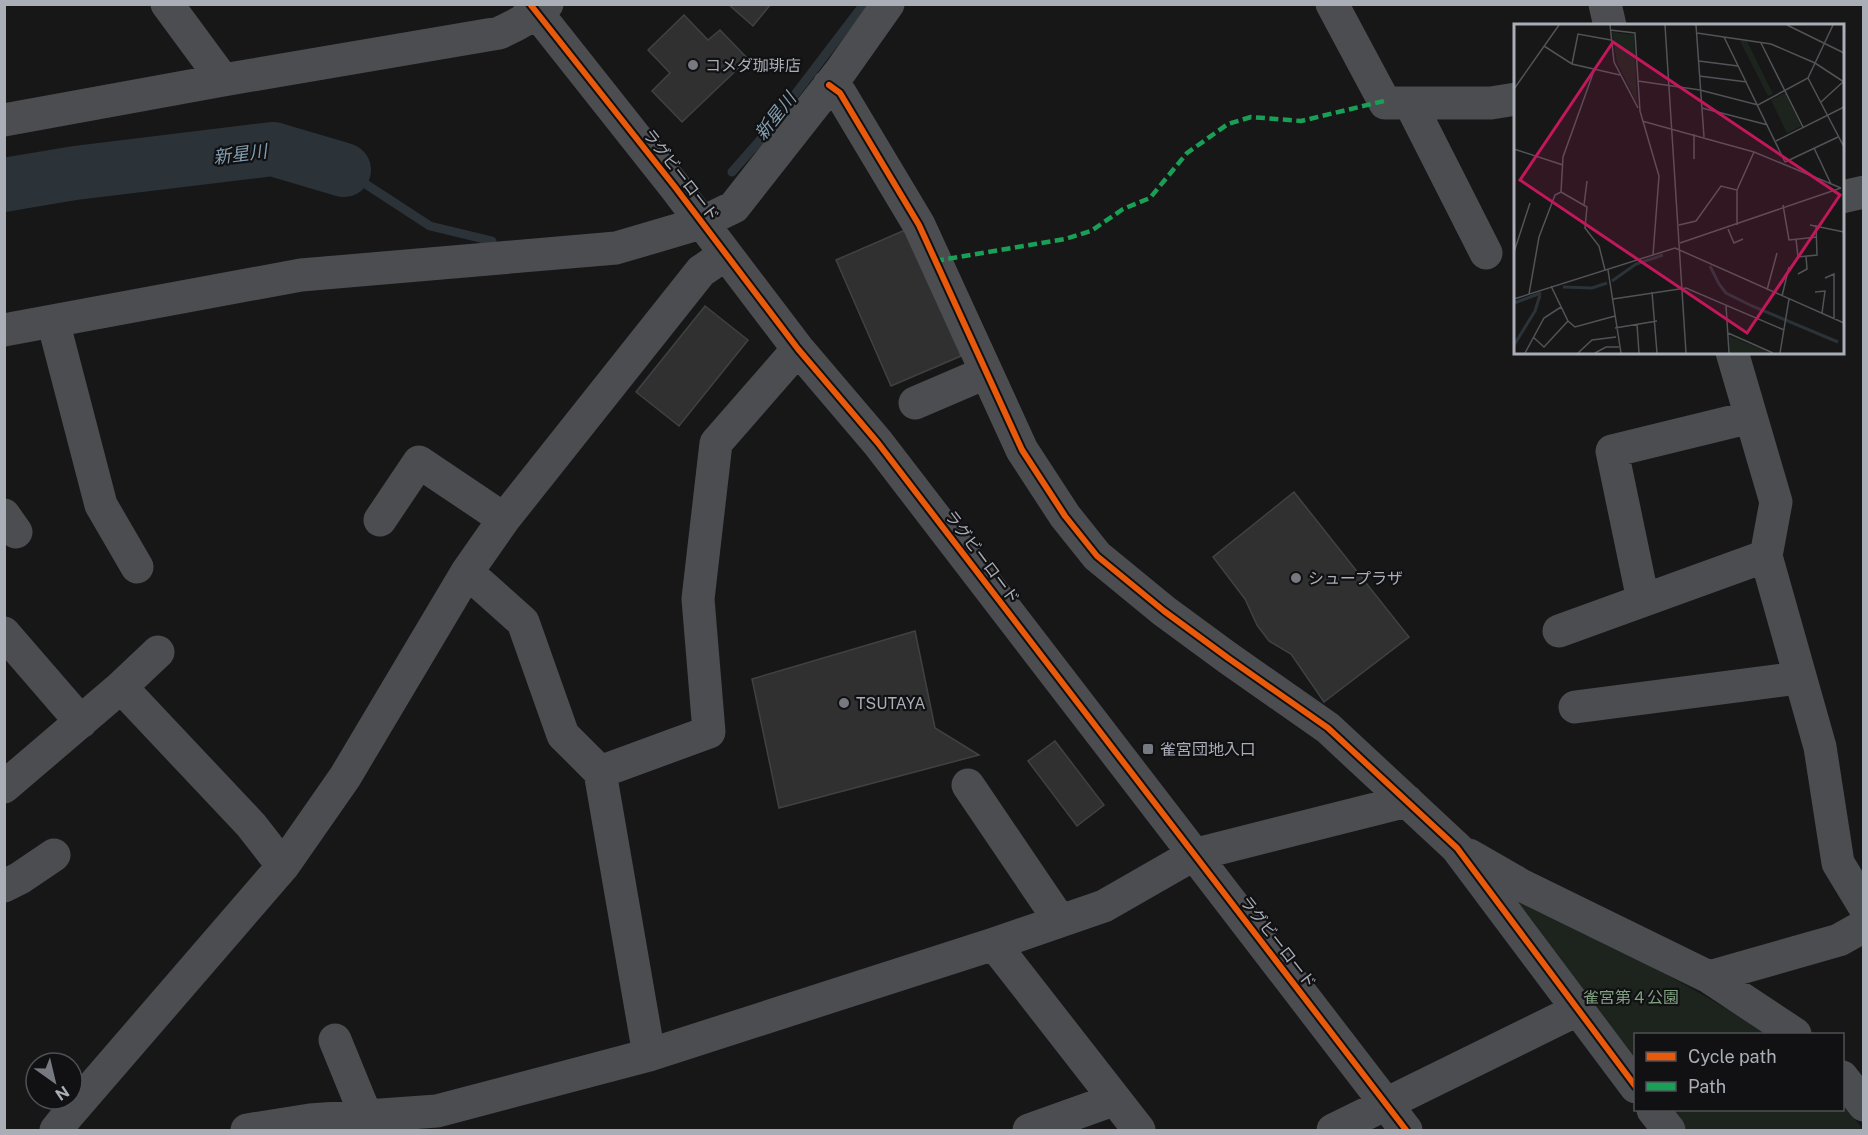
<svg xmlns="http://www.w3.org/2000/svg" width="1868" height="1135" font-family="'Public Sans','Noto Sans JP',sans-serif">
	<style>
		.green { fill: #1d241e }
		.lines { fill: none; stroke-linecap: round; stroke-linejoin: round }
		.stream { stroke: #2b3338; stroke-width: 9 }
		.river { stroke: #2b3338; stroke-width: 54 }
		.building { fill: #303031; stroke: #3f4143; stroke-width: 1.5 }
		.minor { stroke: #4b4d50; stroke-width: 33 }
		.quiet { stroke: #1a9f57; stroke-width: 4.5; stroke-dasharray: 9 4.5; stroke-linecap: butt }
		.cycleway-casing { stroke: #111113; stroke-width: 10 }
		.cycleway { stroke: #e8590c; stroke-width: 6 }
		.poi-dot { fill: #76797f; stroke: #111113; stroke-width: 2 }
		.labels { text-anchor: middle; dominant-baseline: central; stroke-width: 4.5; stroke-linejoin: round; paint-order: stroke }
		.poi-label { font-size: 16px; fill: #a9aeb7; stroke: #111113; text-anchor: start }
		.street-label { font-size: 16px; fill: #a9aeb7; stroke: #111113 }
		.park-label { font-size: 16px; fill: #81a181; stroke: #111113 }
		.water-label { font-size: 18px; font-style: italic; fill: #829eb0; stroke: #111113 }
		.inset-river { fill: none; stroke: #2b3338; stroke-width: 3 }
		.inset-road { fill: none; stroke: #515357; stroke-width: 1.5 }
		.view { fill: #c2185b; fill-opacity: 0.15; stroke: #c2185b; stroke-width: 3 }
		.inset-edge { fill: none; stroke: #a9aeb7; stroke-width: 3 }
	</style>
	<rect width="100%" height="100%" fill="#171717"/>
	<!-- green -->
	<path class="green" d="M 1501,887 C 1591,934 1682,980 1768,1034 L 1636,1034 L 1635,1064 Z
		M 1843,1103 L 1863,1130 L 1686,1130 L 1670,1110 L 1842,1110 Z"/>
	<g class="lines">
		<!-- stream -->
		<path class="stream" d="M 344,170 L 430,226 L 492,241
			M 732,172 L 761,139 L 864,4"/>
		<!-- river -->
		<path class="river" d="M 4,185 L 75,173 L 273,149 L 344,170"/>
	</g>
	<!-- building -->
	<path class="building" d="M 728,4 L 771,4 L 753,26 Z
		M 684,15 L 708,40 L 720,30 L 748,59 L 682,122 L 652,91 L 670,73 L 648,50 Z
		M 905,230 L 961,356 L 891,386 L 836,260 Z
		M 705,306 L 748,340 L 679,426 L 636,392 Z
		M 1294,492 L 1409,637 L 1324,702 L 1291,654 L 1269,641 L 1257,625 L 1245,599 L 1213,557 Z
		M 915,631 L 935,728 L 979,755 L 779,808 L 752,679 Z
		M 1055,741 L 1104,805 L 1077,826 L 1028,761 Z"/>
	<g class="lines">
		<!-- minor -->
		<path class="minor" d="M 167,4 L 223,80
			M 530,4 L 675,187 L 798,349 L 878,443 L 1406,1130
			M 1332,4 L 1385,103 L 1491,103 L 1516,99
			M 1605,4 L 1610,26
			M 829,85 L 840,93 L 919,225 L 1022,450 L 1065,516 L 1097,556 L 1164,611 L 1228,658 L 1328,728 L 1457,848 L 1636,1087
			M 1410,103 L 1486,253
			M 4,120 L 223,80 L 499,33 C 517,25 532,17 547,4
			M 1842,197 L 1864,192
			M 53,321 L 101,505 L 137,567
			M 4,330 L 301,275 L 616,248 L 701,223 L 734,207 L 840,72 L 888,4
			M 1732,352 L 1776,502 L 1766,556 L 1820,747 L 1838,863 L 1864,906
			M 915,403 L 985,373
			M 4,515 L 16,532
			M 380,520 L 419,462 L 504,519
			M 467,572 L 523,622 L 563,735 L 600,772 L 709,732 L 698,599 L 716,443 L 798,349
			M 1643,600 L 1612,451 L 1751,417
			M 1559,631 L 1766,556
			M 4,633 L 81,722
			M 121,687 L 158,652
			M 1575,707 L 1799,678
			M 600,772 L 649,1055
			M 968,785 L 1060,921
			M 4,787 L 121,687 L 251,825 L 283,866
			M 1469,855 L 1521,885 L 1709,977 L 1795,1034
			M 4,886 L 20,878 L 54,855
			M 994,944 L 1139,1130
			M 1709,977 L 1839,940 L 1864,926
			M 335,1040 L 366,1116
			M 1842,1077 L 1864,1105
			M 1653,1110 L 1669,1130
			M 56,1130 L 68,1115 L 283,866 L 345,777 L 467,572 L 504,519 L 701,271 L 726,254
			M 247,1130 L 310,1120 L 437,1111 L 649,1055 L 994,944 L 1104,906 L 1193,855 L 1407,801
			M 1029,1130 L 1113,1100
			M 1333,1130 L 1577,1010"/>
		<!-- quiet -->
		<path class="quiet" d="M 935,261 L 1065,239 L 1091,231 L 1123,209 L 1150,198 L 1187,153 L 1228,124 L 1251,117 L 1301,121 L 1384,101"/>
		<defs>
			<path id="cycleway" d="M 530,4 L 675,187 L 798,349 L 878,443 L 1406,1130
				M 829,85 L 840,93 L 919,225 L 1022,450 L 1065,516 L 1097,556 L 1164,611 L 1228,658 L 1328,728 L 1457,848 L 1636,1087"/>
		</defs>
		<!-- cycleway casing -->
		<use href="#cycleway" class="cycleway-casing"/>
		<!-- cycleway -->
		<use href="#cycleway" class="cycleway"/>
	</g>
	<!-- markers -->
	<g class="poi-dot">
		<circle cx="693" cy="65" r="6"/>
		<circle cx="1296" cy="578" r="6"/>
		<circle cx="844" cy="703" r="6"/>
		<rect x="1142" y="743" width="12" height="12" rx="3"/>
	</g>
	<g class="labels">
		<!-- poi labels -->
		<g class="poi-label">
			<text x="705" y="65">コメダ珈琲店</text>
			<text x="1308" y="578">シュープラザ</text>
			<text x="856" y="703">TSUTAYA</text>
			<text x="1160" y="749">雀宮団地入口</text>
		</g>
		<!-- street labels -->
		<g class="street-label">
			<text transform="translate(681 175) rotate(52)">ラグビーロード</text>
			<text transform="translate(982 557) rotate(53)">ラグビーロード</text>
			<text transform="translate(1278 942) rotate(52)">ラグビーロード</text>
		</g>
		<!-- park labels -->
		<g class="park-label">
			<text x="1631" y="997">雀宮第４公園</text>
		</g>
		<!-- water labels -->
		<g class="water-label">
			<text transform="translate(775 116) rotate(-52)">新星川</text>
			<text transform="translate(240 154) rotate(-7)">新星川</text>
		</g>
	</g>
	<!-- overview -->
	<g transform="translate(1514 24)">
		<rect width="330" height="330" fill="#171717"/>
		<path d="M 98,8 L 120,11 L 123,79 L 103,38 ZM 226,17 L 233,17 L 259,70 L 254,72 ZM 271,69 L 287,102 L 273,109 L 257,76 ZM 215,312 L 257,329 L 216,329 Z" fill="#1d241e"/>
		<path class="inset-river" d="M 196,242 L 205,260M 98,257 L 122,240 L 149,231M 205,260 L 212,269 L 238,282 L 324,318M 49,263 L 78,264 L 93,259M 0,279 L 27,269M 0,321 L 21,287 L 26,271"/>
		<path class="inset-road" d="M 96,1 L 100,38 L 124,84M 151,1 L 172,329M 182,1 L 190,113M 273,1 L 330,29M 96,6 L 121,9 L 126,87 L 145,152 L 139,231M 183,9 L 257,20 L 301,39 L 330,58M 210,13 L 271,138M 247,19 L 289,103M 30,22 L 58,40 L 106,51M 185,37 L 224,42M 58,40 L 64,10 L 97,16M 185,52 L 233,58M 294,54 L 330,123M 124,57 L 186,66 L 244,81 L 294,54 L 319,1M 0,65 L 45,1M 307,78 L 330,57M 188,84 L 254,101M 128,97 L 240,128 L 327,164M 180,110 L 180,135M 262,117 L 330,83M 300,124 L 317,160M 0,125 L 49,141M 271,138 L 324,113M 223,166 L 240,128M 47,168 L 73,183 L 71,204 L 85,222 L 91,246M 70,181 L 73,157M 269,181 L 275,216 L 303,213M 165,201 L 182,197 L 207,162 L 223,166 L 223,201M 296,201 L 330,208M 214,205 L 220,219 L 229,215M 282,215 L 284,233 L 303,231 L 302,201M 166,219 L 327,164M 0,228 L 16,179M 94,246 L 107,329M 284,250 L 293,245 L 292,232M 311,254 L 320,250 L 320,295M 37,262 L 54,297 L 61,303 L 101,292M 253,266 L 263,229M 138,268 L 143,329M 301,268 L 311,267 L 308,289M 15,270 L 25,213 L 41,171 L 47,168 L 49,133 L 81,44M 268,272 L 275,243M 0,275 L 161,224 L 330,299M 99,275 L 172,264 L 270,306M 212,281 L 215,329M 123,300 L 125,329M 101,304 L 143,297M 214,309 L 259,329M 19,313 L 30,323 L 54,297M 11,329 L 30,294 L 47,283M 64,329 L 78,316 L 102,313M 81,329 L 92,323 L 105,323M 266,329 L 275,275"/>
		<path class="view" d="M 99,18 L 326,171 L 233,309 L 6,156 Z"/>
		<rect width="330" height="330" class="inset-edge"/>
	</g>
	<!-- border -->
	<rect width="1868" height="1135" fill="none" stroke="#a9aeb7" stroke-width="12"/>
	<!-- legend -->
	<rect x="1634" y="1033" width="210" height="78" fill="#111113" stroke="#4e5055" stroke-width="1.5"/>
	<rect x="1646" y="1052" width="30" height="9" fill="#e8590c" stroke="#4e5055" stroke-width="1.5"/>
	<text x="1688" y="1063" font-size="18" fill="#a9aeb7">Cycle path</text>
	<rect x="1646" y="1082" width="30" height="9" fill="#1a9f57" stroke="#4e5055" stroke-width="1.5"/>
	<text x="1688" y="1093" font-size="18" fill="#a9aeb7">Path</text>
	<!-- north arrow -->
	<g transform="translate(54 1081) rotate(146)"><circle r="28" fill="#111113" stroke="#4e5055" stroke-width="1.5"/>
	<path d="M0-4.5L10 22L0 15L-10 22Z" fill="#76797f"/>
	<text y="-9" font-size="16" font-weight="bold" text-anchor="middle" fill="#a9aeb7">N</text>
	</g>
</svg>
